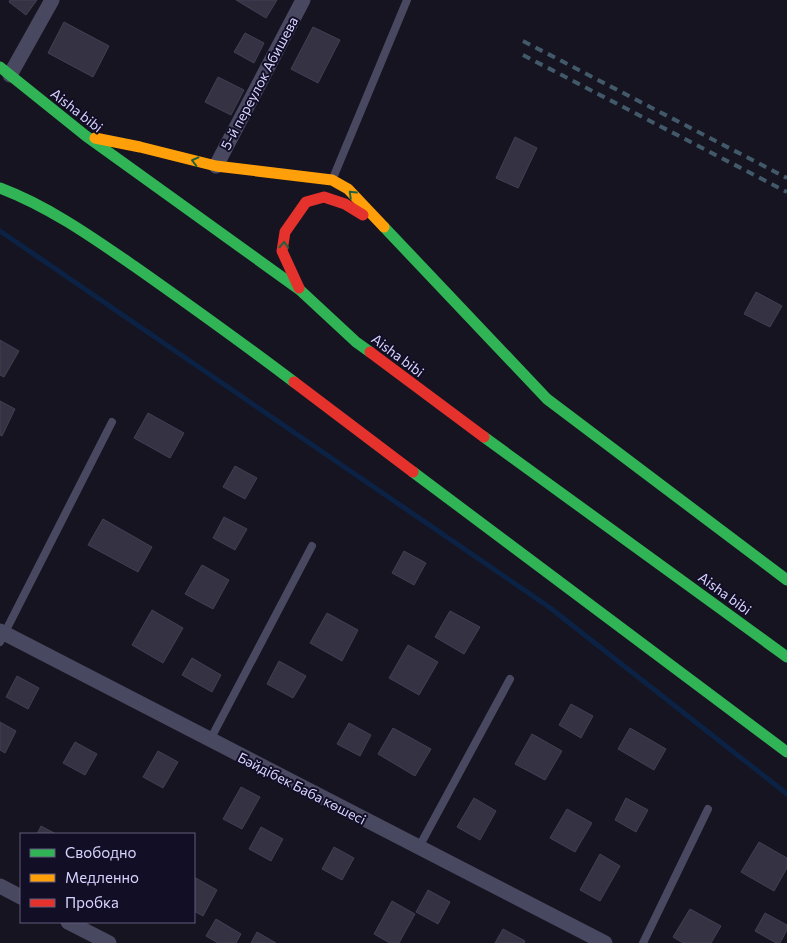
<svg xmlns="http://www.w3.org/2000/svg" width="787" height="943" font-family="Commissioner,sans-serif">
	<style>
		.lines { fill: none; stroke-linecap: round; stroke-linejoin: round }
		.stream { stroke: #0c2245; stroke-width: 5 }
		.building { fill: #343243; stroke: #423f54 }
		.lane { stroke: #494861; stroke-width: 8 }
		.street { stroke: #494861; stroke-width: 15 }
		.fast { stroke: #30b455; stroke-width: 11 }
		.slow { stroke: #ff9f0a; stroke-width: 11 }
		.jam { stroke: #e5322d; stroke-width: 11 }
		.rail { stroke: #42596a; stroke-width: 4; stroke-dasharray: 8 6; stroke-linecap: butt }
		.oneway { stroke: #21613e }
		.labels { text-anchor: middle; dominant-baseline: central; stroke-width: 4; stroke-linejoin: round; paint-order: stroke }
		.street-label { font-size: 14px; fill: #d8d4ff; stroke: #120e26 }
	</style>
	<rect width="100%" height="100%" fill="#161420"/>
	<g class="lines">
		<!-- stream -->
		<path class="stream" d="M 0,231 L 549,607 L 787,794"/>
	</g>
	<!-- building -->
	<path class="building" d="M 10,0 L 37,0 L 26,15 L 9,2 Z
		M 236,0 L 277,0 L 266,18 Z
		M 64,22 L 109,46 L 93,77 L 48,53 Z
		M 313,27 L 340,40 L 318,83 L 291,69 Z
		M 245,33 L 264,43 L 254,63 L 234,52 Z
		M 218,77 L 244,90 L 231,115 L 205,102 Z
		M 515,137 L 537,148 L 518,188 L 496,178 Z
		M 756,292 L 782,306 L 770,327 L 744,314 Z
		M 0,340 L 19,351 L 4,377 L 0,375 Z
		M 0,401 L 15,409 L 2,436 L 0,435 Z
		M 148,413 L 184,433 L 170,458 L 134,438 Z
		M 235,466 L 257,478 L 245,499 L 223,487 Z
		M 224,517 L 247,529 L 235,550 L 213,538 Z
		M 103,519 L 152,547 L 138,572 L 88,545 Z
		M 404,551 L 426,563 L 414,585 L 392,573 Z
		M 202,565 L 229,580 L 213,609 L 185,594 Z
		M 152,610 L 183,628 L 163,663 L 132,645 Z
		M 450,611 L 480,627 L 464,654 L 435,637 Z
		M 327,613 L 358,630 L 342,661 L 310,643 Z
		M 408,645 L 438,662 L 419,695 L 389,678 Z
		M 192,658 L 221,675 L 212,692 L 182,675 Z
		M 279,661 L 306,676 L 293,698 L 267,684 Z
		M 17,676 L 39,688 L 28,709 L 6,697 Z
		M 571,704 L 593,716 L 581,738 L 559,725 Z
		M 0,722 L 16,731 L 5,753 L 0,750 Z
		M 349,723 L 371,735 L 360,756 L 337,744 Z
		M 393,728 L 431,749 L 415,776 L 378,754 Z
		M 630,728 L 666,749 L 654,770 L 618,749 Z
		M 532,734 L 562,751 L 545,780 L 515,764 Z
		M 75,742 L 97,754 L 85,775 L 63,763 Z
		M 158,751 L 178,762 L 163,788 L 143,777 Z
		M 241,787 L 260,797 L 242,829 L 223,819 Z
		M 474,798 L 496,811 L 480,840 L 457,827 Z
		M 626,798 L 648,810 L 636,832 L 615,820 Z
		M 567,809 L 592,823 L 575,852 L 550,838 Z
		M 41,826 L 56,834 L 37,834 Z
		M 261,827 L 283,839 L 271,861 L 249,849 Z
		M 759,842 L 787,858 L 787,868 L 774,891 L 741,872 Z
		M 334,847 L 354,858 L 342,880 L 322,869 Z
		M 600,854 L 620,866 L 600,901 L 580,890 Z
		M 194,877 L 217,890 L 203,916 L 194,911 Z
		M 428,890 L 450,902 L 438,924 L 416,912 Z
		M 392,901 L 415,914 L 399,943 L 390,943 L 374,934 Z
		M 690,909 L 721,926 L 711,943 L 683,943 L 673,937 Z
		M 765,913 L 787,925 L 787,930 L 780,943 L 776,943 L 755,931 Z
		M 216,919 L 241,934 L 236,943 L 218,943 L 206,936 Z
		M 503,929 L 525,941 L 524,943 L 495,943 Z
		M 257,932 L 276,943 L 251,943 Z"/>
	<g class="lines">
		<!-- lane -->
		<path class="lane" d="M 333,178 L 407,0
			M 0,642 L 112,422
			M 210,740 L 312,546
			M 419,847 L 510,679
			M 643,943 L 708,809"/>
		<!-- street -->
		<path class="street" d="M 10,75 L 52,0
			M 216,166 L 303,0
			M 0,631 L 605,943
			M 0,886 L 21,897
			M 68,922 L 109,943"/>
		<!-- fast -->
		<path class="fast" d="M 0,67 L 86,136 L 300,290 L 356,342 L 370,352
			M 0,188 C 48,206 92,237 134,266 C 188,304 241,342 294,382
			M 384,227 L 547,399 L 787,580
			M 484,437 L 787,657
			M 413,472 L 787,752"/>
		<!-- slow -->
		<path class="slow" d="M 95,138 L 140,147 L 216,166 L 332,180 L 348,189 L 384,227"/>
		<!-- jam -->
		<path class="jam" d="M 299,288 L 282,251 L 285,232 L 306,202 L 324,197 L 345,204 L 363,215
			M 370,352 L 484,437
			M 294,382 L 413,472"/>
		<!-- rail -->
		<path class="rail" d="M 523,41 L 787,178
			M 523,55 L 787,192"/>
	</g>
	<!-- one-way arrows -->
	<defs><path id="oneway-chevron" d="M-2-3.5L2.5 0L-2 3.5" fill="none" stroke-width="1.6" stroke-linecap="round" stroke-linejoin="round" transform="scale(1.25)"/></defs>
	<g class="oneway">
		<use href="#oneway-chevron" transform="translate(195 161) rotate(-166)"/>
		<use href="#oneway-chevron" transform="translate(352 194) rotate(-136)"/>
		<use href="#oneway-chevron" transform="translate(284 245) rotate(-87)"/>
	</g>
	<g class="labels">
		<!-- street labels -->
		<g class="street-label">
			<text transform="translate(259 83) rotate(-62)">5-й переулок Абишева</text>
			<text transform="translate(77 110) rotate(38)">Aisha bibi</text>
			<text transform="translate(398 355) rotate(37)">Aisha bibi</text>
			<text transform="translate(725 593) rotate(36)">Aisha bibi</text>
			<text transform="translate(302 788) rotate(27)">Бәйдібек Баба көшесі</text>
		</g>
	</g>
	<!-- legend -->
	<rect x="20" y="833" width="175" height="90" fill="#120e26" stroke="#615d7d"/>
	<rect x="30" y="849" width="25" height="8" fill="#30b455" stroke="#615d7d"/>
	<text x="65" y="858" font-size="15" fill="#d8d4ff">Свободно</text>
	<rect x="30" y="874" width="25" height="8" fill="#ff9f0a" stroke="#615d7d"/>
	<text x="65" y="883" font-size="15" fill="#d8d4ff">Медленно</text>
	<rect x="30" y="899" width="25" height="8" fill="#e5322d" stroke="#615d7d"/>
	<text x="65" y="908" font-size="15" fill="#d8d4ff">Пробка</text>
</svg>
